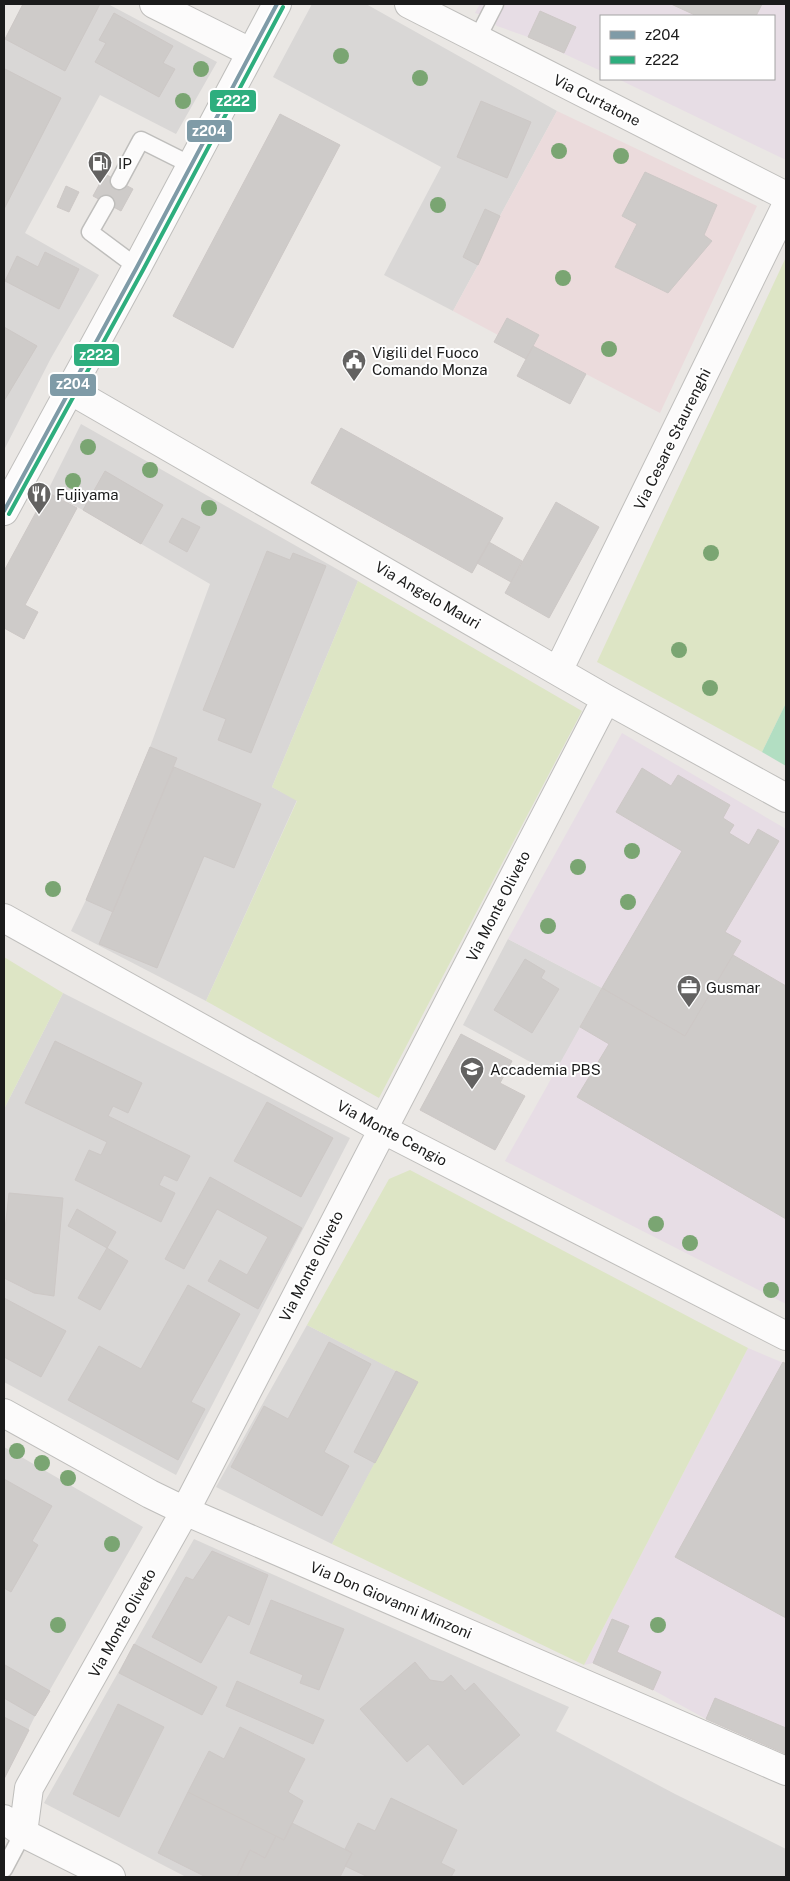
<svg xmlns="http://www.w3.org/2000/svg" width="790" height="1881" font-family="'Public Sans',sans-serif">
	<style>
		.residential { fill: #d9d7d6 }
		.commercial { fill: #ebdbdc }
		.industrial { fill: #e7dde5 }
		.grass { fill: #dde5c5 }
		.pitch { fill: #b2dec2 }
		.building { fill: #cecbc9; stroke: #cdc8c6 }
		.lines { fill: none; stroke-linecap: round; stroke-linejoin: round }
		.service-casing { stroke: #bfbebc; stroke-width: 19 }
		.minor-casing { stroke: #bfbebc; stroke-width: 30 }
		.tertiary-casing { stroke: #bfbebc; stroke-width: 30 }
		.service { stroke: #fcfbfb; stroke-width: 16 }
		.minor { stroke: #fcfbfb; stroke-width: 28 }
		.tertiary { stroke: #fcfbfb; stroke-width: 28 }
		.bus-1-casing { stroke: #fff; stroke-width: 8 }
		.bus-2-casing { stroke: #fff; stroke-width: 8 }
		.bus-1 { stroke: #7f9ba7; stroke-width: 4 }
		.bus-2 { stroke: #2eae7e; stroke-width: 4 }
		.tree { fill: #7aa572 }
		.labels { text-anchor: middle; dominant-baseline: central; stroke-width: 4; stroke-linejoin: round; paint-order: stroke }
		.street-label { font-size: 15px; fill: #1b1b1b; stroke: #fff }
		.poi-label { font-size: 15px; fill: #1b1b1b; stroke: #fff; text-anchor: start }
		.line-badge { stroke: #fff; stroke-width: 2 }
		.badge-label { font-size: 14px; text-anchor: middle; font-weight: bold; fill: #fff }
	</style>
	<rect width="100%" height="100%" fill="#eae7e4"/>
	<!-- residential -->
	<path class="residential" d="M 23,4 L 108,4 L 217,62 L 176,134 L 100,95 L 25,233 L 99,275 L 51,358 L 4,450 L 4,41 Z
		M 312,4 L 366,4 L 557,111 L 500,216 L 478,265 L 453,311 L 384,275 L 441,167 L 273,77 Z
		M 81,424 L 358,581 L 272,787 L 297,800 L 206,1001 L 71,931 L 86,900 L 150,747 L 210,584 L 83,510 L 47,492 Z
		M 508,939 L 602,988 L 554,1075 L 463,1025 Z
		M 63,993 L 350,1138 L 176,1475 L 4,1382 L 4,1109 Z
		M 307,1325 L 418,1382 L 332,1544 L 216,1487 Z
		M 4,1447 L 143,1527 L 35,1716 L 4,1779 Z
		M 194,1539 L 569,1707 L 556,1731 L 675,1794 L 786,1849 L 786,1877 L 186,1877 L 44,1803 Z"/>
	<!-- commercial -->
	<path class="commercial" d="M 557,111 L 757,206 L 660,413 L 533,346 L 539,336 L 498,335 L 453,311 L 478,265 L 500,216 Z"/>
	<!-- industrial -->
	<path class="industrial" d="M 480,4 L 786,4 L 786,160 L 618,79 L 774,79 L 774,16 L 601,16 L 601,71 L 528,37 L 497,26 L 488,17 L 475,13 Z
		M 622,733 L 786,829 L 786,1304 L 505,1161 L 602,988 L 508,939 Z
		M 748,1348 L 786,1364 L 786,1754 L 706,1719 L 653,1690 L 593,1663 L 584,1665 Z"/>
	<!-- grass -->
	<path class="grass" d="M 786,257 L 786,703 L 762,752 L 597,662 Z
		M 358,581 L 582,711 L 379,1098 L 206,1001 L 297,801 L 272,787 Z
		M 4,957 L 63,993 L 4,1109 Z
		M 410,1170 L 748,1348 L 584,1665 L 332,1544 L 417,1382 L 307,1325 L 389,1179 Z"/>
	<!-- pitch -->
	<path class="pitch" d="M 786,703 L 786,766 L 762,752 Z"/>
	<!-- building -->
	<path class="building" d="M 23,4 L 100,4 L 65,71 L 5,39 Z
		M 671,4 L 762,4 L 756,16 L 697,16 Z
		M 540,11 L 576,27 L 564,53 L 528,37 Z
		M 114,13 L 173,46 L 163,63 L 175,69 L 159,97 L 95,62 L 106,43 L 99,40 Z
		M 5,69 L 61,98 L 4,209 L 4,71 Z
		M 481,101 L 531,122 L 507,178 L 457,157 Z
		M 280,114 L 340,145 L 233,348 L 173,316 Z
		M 645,172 L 717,205 L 704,235 L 712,241 L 668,293 L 615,267 L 637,224 L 622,216 Z
		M 105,174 L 133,189 L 121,211 L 93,196 Z
		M 66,186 L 79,192 L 69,212 L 57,207 Z
		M 485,209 L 500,216 L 478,265 L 463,257 Z
		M 45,252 L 79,269 L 59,309 L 5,281 L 17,256 L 38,267 Z
		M 507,318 L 539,335 L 526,359 L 494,342 Z
		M 4,327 L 37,346 L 4,401 Z
		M 533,346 L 586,374 L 570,404 L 517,376 Z
		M 341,428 L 503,518 L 472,573 L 311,483 Z
		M 105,471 L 163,505 L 141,544 L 83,510 Z
		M 47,492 L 77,508 L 25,605 L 38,612 L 24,639 L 4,628 L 4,571 Z
		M 556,502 L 599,527 L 549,618 L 505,593 Z
		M 182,518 L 200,527 L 187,552 L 169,542 Z
		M 489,542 L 522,561 L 511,582 L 477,563 Z
		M 267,551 L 290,560 L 293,553 L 326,566 L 251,753 L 218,740 L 226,719 L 203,710 Z
		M 150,747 L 177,758 L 113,912 L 86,900 Z
		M 174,767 L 261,804 L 234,868 L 204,856 L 157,968 L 99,944 Z
		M 642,768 L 671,786 L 678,775 L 730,805 L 723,818 L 734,825 L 729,833 L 749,845 L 758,829 L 779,841 L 725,932 L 741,941 L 685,1036 L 602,988 L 682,851 L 616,812 Z
		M 733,955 L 786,986 L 786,1219 L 577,1097 L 609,1044 L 580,1027 L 602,988 L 685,1036 Z
		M 525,959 L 545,971 L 541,978 L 559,989 L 532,1033 L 494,1010 Z
		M 461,1034 L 512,1061 L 500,1083 L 525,1096 L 495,1150 L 420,1110 Z
		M 55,1041 L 142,1083 L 128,1113 L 113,1106 L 108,1116 L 190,1156 L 177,1181 L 164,1175 L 159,1185 L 175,1193 L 161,1222 L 75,1180 L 89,1150 L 101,1155 L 107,1142 L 25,1103 Z
		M 267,1102 L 333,1138 L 301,1197 L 234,1161 Z
		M 210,1177 L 302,1228 L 258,1309 L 208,1281 L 220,1260 L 247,1275 L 268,1237 L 217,1209 L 184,1269 L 165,1259 Z
		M 9,1193 L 63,1198 L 54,1296 L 34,1293 L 4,1278 L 4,1238 Z
		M 77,1209 L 116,1232 L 107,1248 L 68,1226 Z
		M 107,1248 L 128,1261 L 100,1310 L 78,1298 Z
		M 188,1285 L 240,1314 L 191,1402 L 205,1409 L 178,1460 L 68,1400 L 99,1346 L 141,1369 Z
		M 4,1298 L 66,1331 L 41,1377 L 4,1357 Z
		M 329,1342 L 371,1364 L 324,1452 L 349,1466 L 322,1516 L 231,1467 L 264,1406 L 288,1419 Z
		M 783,1362 L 786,1364 L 786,1618 L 675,1557 Z
		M 396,1371 L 418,1382 L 375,1463 L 354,1452 Z
		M 4,1479 L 52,1506 L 32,1541 L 38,1545 L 11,1592 L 4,1588 Z
		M 212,1551 L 268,1575 L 249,1625 L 228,1615 L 201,1663 L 152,1637 L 186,1577 L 193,1580 Z
		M 271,1600 L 344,1629 L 319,1690 L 300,1683 L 303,1675 L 250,1653 Z
		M 612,1619 L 629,1626 L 617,1652 L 661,1672 L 653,1690 L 593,1663 Z
		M 134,1644 L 217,1687 L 202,1715 L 119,1673 Z
		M 415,1662 L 430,1680 L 443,1682 L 451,1675 L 465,1691 L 474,1683 L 520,1735 L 463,1785 L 428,1744 L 407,1762 L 360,1709 Z
		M 5,1665 L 50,1691 L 35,1716 L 4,1698 Z
		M 237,1681 L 324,1720 L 313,1744 L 226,1706 Z
		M 715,1698 L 786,1728 L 786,1754 L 706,1719 Z
		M 118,1704 L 164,1727 L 119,1817 L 73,1794 Z
		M 4,1717 L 29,1730 L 4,1779 Z
		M 240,1727 L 305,1759 L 288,1792 L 303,1801 L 284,1840 L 188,1792 L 209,1751 L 224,1759 Z
		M 188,1792 L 276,1836 L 265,1858 L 250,1850 L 237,1877 L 206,1877 L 158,1853 Z
		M 391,1798 L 457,1830 L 441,1863 L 455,1870 L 451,1877 L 368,1877 L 345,1866 L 352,1853 L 345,1849 L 358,1823 L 375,1831 Z
		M 292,1823 L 352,1853 L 340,1877 L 237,1877 L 250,1850 L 265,1858 L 276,1836 L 284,1840 Z"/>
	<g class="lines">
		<defs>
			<path id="service" d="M 477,39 L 495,4
				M 119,181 L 141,140 L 191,165
				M 106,204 L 90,232 L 137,267
				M 4,1869 L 23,1833"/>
			<path id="minor" d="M 154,4 L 250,52
				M 409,4 L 786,196
				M 70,390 L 606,699 L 786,798
				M 558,671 L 786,206
				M 4,918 L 382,1129 L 786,1336
				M 4,1413 L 150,1494 L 185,1511 L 786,1771
				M 4,1819 L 23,1833 L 111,1877
				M 23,1833 L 29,1788 L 185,1511 L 606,699"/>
			<path id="tertiary" d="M 4,511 L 137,267 L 277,4"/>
		</defs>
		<!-- service casing -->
		<use href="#service" class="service-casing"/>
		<!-- minor casing -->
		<use href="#minor" class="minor-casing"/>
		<!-- tertiary casing -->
		<use href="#tertiary" class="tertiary-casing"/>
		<!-- service -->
		<use href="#service" class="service"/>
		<!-- minor -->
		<use href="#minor" class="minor"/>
		<!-- tertiary -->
		<use href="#tertiary" class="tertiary"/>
		<defs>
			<path id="bus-1" d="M 4,511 L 137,267 L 277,4"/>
			<path id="bus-2" d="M 9,514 L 143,270 L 283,7"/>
		</defs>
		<!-- bus-1 casing -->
		<use href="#bus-1" class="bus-1-casing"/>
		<!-- bus-2 casing -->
		<use href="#bus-2" class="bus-2-casing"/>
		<!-- bus-1 -->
		<use href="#bus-1" class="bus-1"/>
		<!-- bus-2 -->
		<use href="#bus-2" class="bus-2"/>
	</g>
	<!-- trees -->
	<g class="tree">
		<circle cx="341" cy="56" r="8"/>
		<circle cx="201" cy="69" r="8"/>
		<circle cx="420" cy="78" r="8"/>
		<circle cx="183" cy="101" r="8"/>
		<circle cx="559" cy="151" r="8"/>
		<circle cx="621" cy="156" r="8"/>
		<circle cx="438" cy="205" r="8"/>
		<circle cx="563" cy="278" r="8"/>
		<circle cx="609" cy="349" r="8"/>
		<circle cx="88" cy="447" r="8"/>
		<circle cx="150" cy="470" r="8"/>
		<circle cx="73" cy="481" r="8"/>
		<circle cx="209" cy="508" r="8"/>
		<circle cx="711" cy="553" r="8"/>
		<circle cx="679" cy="650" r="8"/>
		<circle cx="710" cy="688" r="8"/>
		<circle cx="632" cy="851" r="8"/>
		<circle cx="578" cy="867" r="8"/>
		<circle cx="53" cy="889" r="8"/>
		<circle cx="628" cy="902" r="8"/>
		<circle cx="548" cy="926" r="8"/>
		<circle cx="656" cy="1224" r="8"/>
		<circle cx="690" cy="1243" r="8"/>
		<circle cx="771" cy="1290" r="8"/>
		<circle cx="17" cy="1451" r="8"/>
		<circle cx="42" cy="1463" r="8"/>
		<circle cx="68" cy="1478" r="8"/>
		<circle cx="112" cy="1544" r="8"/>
		<circle cx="58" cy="1625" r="8"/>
		<circle cx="658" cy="1625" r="8"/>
	</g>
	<!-- icons -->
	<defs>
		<symbol id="fuel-pin" viewBox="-11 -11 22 30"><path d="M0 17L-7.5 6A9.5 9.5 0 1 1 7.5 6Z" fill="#636261" stroke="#fff"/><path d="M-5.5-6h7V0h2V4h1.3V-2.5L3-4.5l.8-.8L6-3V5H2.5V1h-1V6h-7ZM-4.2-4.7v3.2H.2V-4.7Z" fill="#fff"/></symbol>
		<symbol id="civic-pin" viewBox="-11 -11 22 30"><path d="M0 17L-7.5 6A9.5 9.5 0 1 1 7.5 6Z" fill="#636261" stroke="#fff"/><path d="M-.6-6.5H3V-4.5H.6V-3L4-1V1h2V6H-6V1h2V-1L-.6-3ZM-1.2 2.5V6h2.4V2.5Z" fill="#fff"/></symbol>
		<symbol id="restaurant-pin" viewBox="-11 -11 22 30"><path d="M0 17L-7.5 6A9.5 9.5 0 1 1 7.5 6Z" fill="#636261" stroke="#fff"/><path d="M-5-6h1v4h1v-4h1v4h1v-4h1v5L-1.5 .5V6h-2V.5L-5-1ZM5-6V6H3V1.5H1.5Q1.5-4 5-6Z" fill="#fff"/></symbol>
		<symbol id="office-pin" viewBox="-11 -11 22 30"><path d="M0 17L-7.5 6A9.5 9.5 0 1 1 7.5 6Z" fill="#636261" stroke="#fff"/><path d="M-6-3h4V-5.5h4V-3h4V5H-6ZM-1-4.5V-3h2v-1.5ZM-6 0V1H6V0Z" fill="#fff"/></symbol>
		<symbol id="school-pin" viewBox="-11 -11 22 30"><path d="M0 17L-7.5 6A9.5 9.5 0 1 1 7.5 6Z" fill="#636261" stroke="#fff"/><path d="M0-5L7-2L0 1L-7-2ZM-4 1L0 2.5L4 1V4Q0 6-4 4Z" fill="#fff"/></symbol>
	</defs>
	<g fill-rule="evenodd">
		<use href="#fuel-pin" x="86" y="149" width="28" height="38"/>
		<use href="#civic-pin" x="340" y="347" width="28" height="38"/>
		<use href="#restaurant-pin" x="25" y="480" width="28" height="38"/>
		<use href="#office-pin" x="675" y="973" width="28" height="38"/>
		<use href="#school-pin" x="458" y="1055" width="28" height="38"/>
	</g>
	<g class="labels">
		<!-- street labels -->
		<g class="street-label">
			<text transform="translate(597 100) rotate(27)">Via Curtatone</text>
			<text transform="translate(672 439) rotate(-64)">Via Cesare Staurenghi</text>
			<text transform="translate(428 595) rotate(30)">Via Angelo Mauri</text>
			<text transform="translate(498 906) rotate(-63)">Via Monte Oliveto</text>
			<text transform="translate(392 1133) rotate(28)">Via Monte Cengio</text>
			<text transform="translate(311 1266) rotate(-63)">Via Monte Oliveto</text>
			<text transform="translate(391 1600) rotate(23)">Via Don Giovanni Minzoni</text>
			<text transform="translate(122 1623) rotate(-61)">Via Monte Oliveto</text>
		</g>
		<!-- poi labels -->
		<g class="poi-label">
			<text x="118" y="163">IP</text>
			<text x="372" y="352">Vigili del Fuoco<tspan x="372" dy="17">Comando Monza</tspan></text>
			<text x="56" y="494">Fujiyama</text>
			<text x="706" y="987">Gusmar</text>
			<text x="490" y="1069">Accademia PBS</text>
		</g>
	</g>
	<g class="line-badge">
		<rect x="209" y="89" width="48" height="24" rx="5" fill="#2eae7e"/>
		<rect x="186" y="119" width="47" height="24" rx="5" fill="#7f9ba7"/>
		<rect x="73" y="343" width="47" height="24" rx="5" fill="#2eae7e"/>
		<rect x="49" y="373" width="48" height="24" rx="5" fill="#7f9ba7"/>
	</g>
	<g class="badge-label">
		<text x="233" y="106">z222</text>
		<text x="209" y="136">z204</text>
		<text x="96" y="360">z222</text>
		<text x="73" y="389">z204</text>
	</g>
	<!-- border -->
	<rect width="790" height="1881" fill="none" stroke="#1b1b1b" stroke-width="10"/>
	<!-- legend -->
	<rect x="600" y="15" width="175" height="65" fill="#ffffff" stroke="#a4a4a4"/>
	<rect x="610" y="31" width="25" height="8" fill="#7f9ba7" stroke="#a4a4a4"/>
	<text x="645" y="40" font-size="15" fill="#1b1b1b">z204</text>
	<rect x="610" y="56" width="25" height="8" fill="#2eae7e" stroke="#a4a4a4"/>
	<text x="645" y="65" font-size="15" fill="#1b1b1b">z222</text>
</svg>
